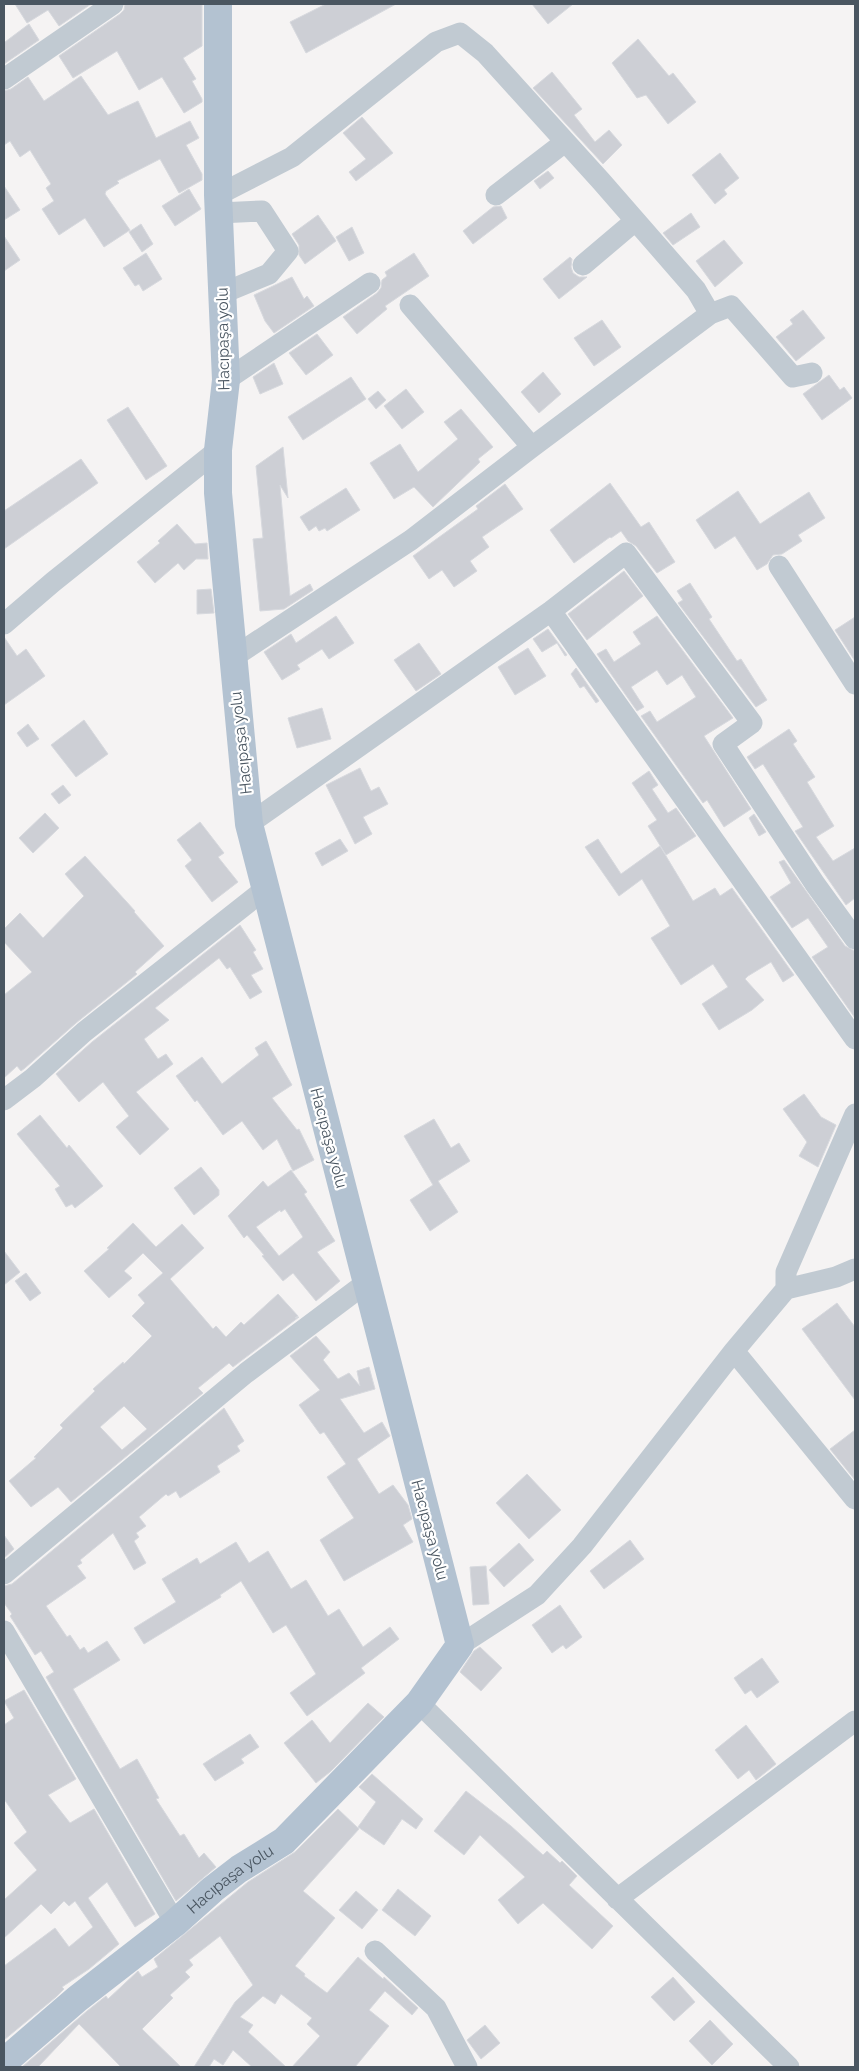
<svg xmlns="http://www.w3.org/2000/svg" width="859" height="2071" font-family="Raleway,sans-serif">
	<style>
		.building { fill: #cdcfd5; stroke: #d7d9de; fill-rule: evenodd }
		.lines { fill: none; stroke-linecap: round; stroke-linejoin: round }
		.minor { stroke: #c1cad2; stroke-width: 21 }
		.major { stroke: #b3c2d1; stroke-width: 28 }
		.labels { text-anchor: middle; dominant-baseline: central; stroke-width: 4.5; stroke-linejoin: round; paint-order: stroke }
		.street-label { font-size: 16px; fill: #4a5661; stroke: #fff }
	</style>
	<rect width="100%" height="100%" fill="#f5f3f3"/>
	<!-- building -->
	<path class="building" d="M 15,4 L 91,4 L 59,26 L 48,10 L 27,23 Z
		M 125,4 L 202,4 L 202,46 L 183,58 L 196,79 L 192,81 L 202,99 L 202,102 L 184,113 L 162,77 L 139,90 L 117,51 L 73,78 L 59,56 L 120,14 L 124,10 Z
		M 326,4 L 396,4 L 306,53 L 290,22 Z
		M 532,4 L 573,4 L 548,24 Z
		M 29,24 L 39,40 L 4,64 L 4,41 L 5,42 Z
		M 638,39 L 669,76 L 673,73 L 696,102 L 668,124 L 646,95 L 637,98 L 612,63 Z
		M 552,72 L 582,109 L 574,115 L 595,142 L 609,130 L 622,145 L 603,164 L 533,88 Z
		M 81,76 L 108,115 L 138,101 L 156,138 L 190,121 L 199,138 L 186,145 L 202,174 L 202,180 L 179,193 L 160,159 L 117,181 L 119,183 L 106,191 L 105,194 L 130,230 L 104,247 L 85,218 L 59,235 L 42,209 L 54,201 L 46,188 L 51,184 L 30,150 L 20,157 L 10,141 L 4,145 L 4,91 L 11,89 L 28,77 L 44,101 Z
		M 362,117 L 393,153 L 356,181 L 349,172 L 366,159 L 343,133 Z
		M 720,153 L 739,178 L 724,190 L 727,194 L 715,204 L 692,175 Z
		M 548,171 L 554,178 L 540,189 L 534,181 Z
		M 4,186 L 20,210 L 4,220 Z
		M 189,189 L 201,209 L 175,226 L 162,206 Z
		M 501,206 L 507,218 L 473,244 L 463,231 L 493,207 Z
		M 691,213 L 700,227 L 673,245 L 663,233 Z
		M 318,215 L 336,241 L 305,264 L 299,255 L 299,245 L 292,234 Z
		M 141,224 L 153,244 L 142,252 L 129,232 Z
		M 352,227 L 364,253 L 349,261 L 336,237 Z
		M 4,236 L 20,260 L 4,271 Z
		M 724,240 L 743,263 L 715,287 L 696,261 Z
		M 146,253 L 162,279 L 143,291 L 139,284 L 135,286 L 123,268 Z
		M 414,253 L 429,276 L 385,306 L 387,309 L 357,334 L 343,317 L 377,293 L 381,288 L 382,280 L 387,276 L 385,272 Z
		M 570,257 L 572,259 L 571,267 L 573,273 L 579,277 L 587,277 L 559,299 L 543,279 Z
		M 292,277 L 304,299 L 307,296 L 314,306 L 274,333 L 265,321 L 254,295 Z
		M 803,310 L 825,338 L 796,361 L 776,337 L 793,324 L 790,320 Z
		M 602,320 L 621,347 L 594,366 L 574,338 Z
		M 317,334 L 333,355 L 306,375 L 289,353 Z
		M 274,363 L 283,384 L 260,394 L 253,377 Z
		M 543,372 L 561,394 L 539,413 L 521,392 Z
		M 829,375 L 840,390 L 844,387 L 852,398 L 822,420 L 803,394 Z
		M 351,377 L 366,399 L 303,440 L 288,417 Z
		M 406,389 L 424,412 L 402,429 L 384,406 Z
		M 378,391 L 386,400 L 376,409 L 368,399 Z
		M 128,407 L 167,466 L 146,480 L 107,420 Z
		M 461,409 L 493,447 L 478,459 L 480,462 L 433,507 L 414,487 L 394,499 L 370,463 L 400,444 L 418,472 L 458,439 L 444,422 Z
		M 283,447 L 288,498 L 280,485 L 290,596 L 310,584 L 313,590 L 284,609 L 260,611 L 253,539 L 263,538 L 256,466 Z
		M 81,459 L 98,483 L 4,549 L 4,511 Z
		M 610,483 L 641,527 L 649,522 L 675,562 L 657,573 L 636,546 L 628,541 L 621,531 L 611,538 L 610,537 L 574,563 L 550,530 Z
		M 505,484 L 523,509 L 482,537 L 489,547 L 470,561 L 477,571 L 454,587 L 442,570 L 429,579 L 413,556 L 478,509 L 476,506 Z
		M 346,488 L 360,510 L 327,531 L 325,528 L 319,531 L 316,526 L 309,531 L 300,517 Z
		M 738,491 L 760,524 L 809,492 L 825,518 L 798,535 L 802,541 L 782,554 L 773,555 L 767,564 L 757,570 L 735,536 L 715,549 L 696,520 Z
		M 177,524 L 195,544 L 207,543 L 208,559 L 196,559 L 184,570 L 178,563 L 155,583 L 137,562 L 160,543 L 158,541 Z
		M 624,571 L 643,596 L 587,640 L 568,614 Z
		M 690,583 L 712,617 L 709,619 L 737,661 L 741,659 L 767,700 L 756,707 L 678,603 L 683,600 L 677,591 Z
		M 211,589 L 214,613 L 197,614 L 197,590 Z
		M 336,616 L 354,643 L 329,659 L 322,649 L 297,665 L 300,669 L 282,680 L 264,652 L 291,634 L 296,643 Z
		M 657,616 L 733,718 L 704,736 L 751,809 L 724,827 L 707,800 L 703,803 L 641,716 L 650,711 L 657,722 L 696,697 L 682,675 L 667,685 L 657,670 L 631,687 L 644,707 L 637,711 L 597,654 L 606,649 L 614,662 L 641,644 L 633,632 Z
		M 855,617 L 855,661 L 835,630 Z
		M 548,629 L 567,655 L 565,656 L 557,643 L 542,652 L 533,639 Z
		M 4,637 L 17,656 L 26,649 L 45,676 L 4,705 Z
		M 419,643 L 441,674 L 416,691 L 394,660 Z
		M 528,648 L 546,676 L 515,695 L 498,667 Z
		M 576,668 L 599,701 L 596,703 L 584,686 L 580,688 L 571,674 Z
		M 322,708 L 331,739 L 297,748 L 288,718 Z
		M 84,720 L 108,754 L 76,777 L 51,745 Z
		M 28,724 L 39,739 L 27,747 L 17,733 Z
		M 789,729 L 797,741 L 793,744 L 815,777 L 807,782 L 834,826 L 816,837 L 833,861 L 855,848 L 855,898 L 846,905 L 795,831 L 803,827 L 763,764 L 755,769 L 747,757 Z
		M 360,768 L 371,791 L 379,787 L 388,804 L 363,817 L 372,834 L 355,844 L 326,785 Z
		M 649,771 L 658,785 L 652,789 L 668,813 L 676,808 L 696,836 L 666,855 L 648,826 L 657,820 L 632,783 Z
		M 63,785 L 71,795 L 59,804 L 51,794 Z
		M 45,813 L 59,828 L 33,853 L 19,838 Z
		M 754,814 L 766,832 L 759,836 L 749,818 Z
		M 200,822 L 224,853 L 218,857 L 238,882 L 212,902 L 185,866 L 192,860 L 177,840 Z
		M 340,839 L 348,851 L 322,866 L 315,853 Z
		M 598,839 L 621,874 L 660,846 L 693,901 L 715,888 L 720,896 L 732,888 L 794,975 L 783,982 L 771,962 L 748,976 L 745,979 L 764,1000 L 752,1010 L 719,1030 L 702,1004 L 728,987 L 713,964 L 681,985 L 651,938 L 670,926 L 642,879 L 619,896 L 585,847 Z
		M 85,856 L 135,911 L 134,912 L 164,946 L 135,972 L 137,974 L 76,1023 L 25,1068 L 21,1071 L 17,1066 L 4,1078 L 4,995 L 32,972 L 4,942 L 4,929 L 20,913 L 43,938 L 84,896 L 65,874 Z
		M 784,860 L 845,946 L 855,951 L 855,1018 L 812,957 L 828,947 L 808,918 L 792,928 L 770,897 L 791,883 L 779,862 Z
		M 240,925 L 256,950 L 253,952 L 263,969 L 251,975 L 262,992 L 250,999 L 230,967 L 227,969 L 219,958 L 155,1008 L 169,1020 L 144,1039 L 158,1059 L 166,1054 L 173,1064 L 136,1092 L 169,1129 L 140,1155 L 116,1127 L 129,1116 L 103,1082 L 79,1102 L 56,1074 L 92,1042 Z
		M 266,1041 L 292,1085 L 272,1098 L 297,1130 L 299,1129 L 314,1160 L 293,1171 L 277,1139 L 263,1150 L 242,1121 L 223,1135 L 197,1100 L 195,1102 L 176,1076 L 202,1057 L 222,1084 L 259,1055 L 255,1048 Z
		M 804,1094 L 821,1117 L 836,1125 L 818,1167 L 799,1156 L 807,1142 L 783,1109 Z
		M 40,1115 L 67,1148 L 69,1145 L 103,1186 L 75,1208 L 72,1204 L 66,1207 L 55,1189 L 60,1186 L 17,1134 Z
		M 434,1119 L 451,1148 L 459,1143 L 470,1161 L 438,1181 L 458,1212 L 430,1231 L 410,1200 L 433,1185 L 404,1136 Z
		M 201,1167 L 219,1190 L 219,1195 L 194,1215 L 174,1188 Z
		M 291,1170 L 307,1192 L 304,1194 L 335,1241 L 317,1252 L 340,1281 L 316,1301 L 293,1273 L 283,1281 L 262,1256 L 264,1255 L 247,1235 L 244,1238 L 228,1216 L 263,1181 L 268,1187 ZM 285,1209 L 303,1237 L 279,1256 L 256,1227 L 280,1210 L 281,1212 Z
		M 133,1223 L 156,1247 L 182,1224 L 204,1248 L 170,1279 L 213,1329 L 216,1326 L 226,1337 L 241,1322 L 244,1325 L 278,1294 L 298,1316 L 295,1318 L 299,1317 L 233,1367 L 229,1363 L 198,1388 L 203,1393 L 71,1502 L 58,1487 L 31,1507 L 9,1481 L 36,1458 L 34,1457 L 63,1428 L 60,1425 L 95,1391 L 93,1389 L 123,1362 L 124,1364 L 152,1336 L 132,1316 L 145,1303 L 138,1295 L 163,1273 L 143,1253 L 124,1271 L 132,1278 L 109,1298 L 84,1271 L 109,1249 L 107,1248 ZM 124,1406 L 147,1429 L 122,1450 L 100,1427 Z
		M 4,1251 L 20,1272 L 4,1285 Z
		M 26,1273 L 41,1293 L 30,1301 L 15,1281 Z
		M 837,1303 L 855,1327 L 855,1400 L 802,1329 Z
		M 316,1336 L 330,1352 L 323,1360 L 338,1379 L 349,1373 L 360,1386 L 357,1371 L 369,1367 L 375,1389 L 340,1399 L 364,1433 L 382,1422 L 390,1436 L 357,1459 L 379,1494 L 393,1485 L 408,1505 L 412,1519 L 403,1525 L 413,1542 L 344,1581 L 320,1540 L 354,1518 L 327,1477 L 346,1464 L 324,1432 L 320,1434 L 299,1405 L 320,1390 L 290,1356 Z
		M 224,1408 L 244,1441 L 237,1446 L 240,1451 L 217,1466 L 220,1472 L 180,1498 L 176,1491 L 168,1496 L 166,1494 L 139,1517 L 146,1526 L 136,1533 L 139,1537 L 134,1541 L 146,1563 L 134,1570 L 113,1533 L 80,1560 L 82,1563 L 77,1566 L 86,1578 L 46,1606 L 67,1637 L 70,1635 L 80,1650 L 84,1647 L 88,1653 L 107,1641 L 120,1660 L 73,1689 L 120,1769 L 137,1759 L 159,1798 L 156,1799 L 180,1836 L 184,1834 L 199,1858 L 204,1853 L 216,1867 L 176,1901 L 46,1677 L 54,1672 L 41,1651 L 35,1655 L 10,1616 L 12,1614 L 4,1603 L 4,1586 L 12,1584 Z
		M 855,1430 L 855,1480 L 830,1449 Z
		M 527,1474 L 561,1510 L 529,1539 L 496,1503 Z
		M 4,1535 L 14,1549 L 4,1558 Z
		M 630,1540 L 644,1559 L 604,1589 L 590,1571 Z
		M 236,1542 L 249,1563 L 268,1551 L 291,1589 L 306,1580 L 328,1616 L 339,1609 L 363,1647 L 390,1627 L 399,1639 L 361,1668 L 365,1673 L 307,1716 L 290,1693 L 316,1674 L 286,1625 L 273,1633 L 241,1581 L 220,1595 L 221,1597 L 144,1644 L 134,1628 L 176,1602 L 162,1579 L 197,1558 L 200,1564 Z
		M 519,1543 L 534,1560 L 504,1587 L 489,1570 Z
		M 486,1566 L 489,1604 L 473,1605 L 470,1567 Z
		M 560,1605 L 582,1637 L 566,1649 L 563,1645 L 552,1653 L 532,1625 Z
		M 480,1647 L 502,1668 L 481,1691 L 460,1672 L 474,1651 Z
		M 762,1658 L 779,1682 L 757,1698 L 751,1690 L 745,1694 L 734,1678 Z
		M 24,1690 L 76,1779 L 48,1795 L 70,1823 L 94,1809 L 155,1914 L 135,1927 L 107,1882 L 88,1898 L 119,1944 L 89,1969 L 62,1987 L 64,1989 L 56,1997 L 4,2040 L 4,1966 L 55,1928 L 69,1947 L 93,1927 L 75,1901 L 69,1906 L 64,1901 L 51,1914 L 41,1904 L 4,1938 L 4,1900 L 37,1870 L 14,1843 L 27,1832 L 4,1799 L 4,1725 L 14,1718 L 4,1701 Z
		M 368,1703 L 384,1717 L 330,1772 L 316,1783 L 284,1743 L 312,1720 L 330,1743 Z
		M 746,1725 L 776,1764 L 756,1780 L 749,1770 L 738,1779 L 715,1750 Z
		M 250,1734 L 259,1747 L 241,1759 L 244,1763 L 215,1781 L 203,1764 Z
		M 372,1774 L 423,1819 L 416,1829 L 402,1819 L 384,1845 L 358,1827 L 376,1802 L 359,1787 Z
		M 466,1791 L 511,1826 L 543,1855 L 547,1851 L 560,1863 L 562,1861 L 577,1876 L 569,1885 L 613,1926 L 592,1949 L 543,1903 L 518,1924 L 498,1900 L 525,1877 L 480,1835 L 464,1855 L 434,1831 Z
		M 338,1809 L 359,1829 L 303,1891 L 335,1918 L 295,1966 L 305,1974 L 304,1976 L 327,1993 L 358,1957 L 383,1979 L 384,1977 L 418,2008 L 412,2015 L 385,1991 L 369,2010 L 389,2026 L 355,2067 L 292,2067 L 320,2036 L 307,2024 L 312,2018 L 281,1994 L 275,2004 L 263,1996 L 240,2017 L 253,2025 L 248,2032 L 286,2067 L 252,2067 L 233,2050 L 223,2065 L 214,2059 L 209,2067 L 194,2067 L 235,2002 L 253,1985 L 220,1936 L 189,1960 L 193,1965 L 185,1972 L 190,1977 L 170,1995 L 173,1998 L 142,2029 L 181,2067 L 121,2067 L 79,2024 L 38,2067 L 22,2067 L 87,2011 L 106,1996 L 108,1999 L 138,1971 L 142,1977 L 158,1967 L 154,1959 L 248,1882 L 295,1852 Z
		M 398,1889 L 431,1916 L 415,1936 L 382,1910 Z
		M 356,1891 L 378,1910 L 362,1929 L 339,1910 Z
		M 673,1977 L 695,2002 L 674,2021 L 651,1997 Z
		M 710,2020 L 733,2044 L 712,2065 L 689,2041 Z
		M 485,2025 L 500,2043 L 481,2059 L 467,2040 Z"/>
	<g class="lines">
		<!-- minor -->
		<path class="minor" d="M 4,79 L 113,4
			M 218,195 L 292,157 L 436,42 L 460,33 L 485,53 L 601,181 L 696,290 L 710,314 L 532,447 L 411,540 L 232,658
			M 496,195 L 565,142
			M 219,213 L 262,211 L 288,251 L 269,274 L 223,293
			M 583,265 L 635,221
			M 410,305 L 532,447
			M 710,314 L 731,306 L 793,377 L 812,373
			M 226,380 L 370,283
			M 779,566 L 855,684
			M 551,611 L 855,1039
			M 4,624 L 53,582 L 218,450
			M 249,824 L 551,611 L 626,553 L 752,723 L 723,744 L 815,884 L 855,939
			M 4,1100 L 33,1078 L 84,1032 L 264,890
			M 786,1289 L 786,1272 L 855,1114
			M 734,1351 L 855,1499
			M 4,1574 L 246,1373 L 366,1283
			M 4,1631 L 175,1923
			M 460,1645 L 537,1595 L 582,1546 L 734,1351 L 786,1289 L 836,1277 L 855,1269
			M 419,1703 L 789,2067
			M 617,1899 L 855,1721
			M 375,1951 L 436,2008 L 467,2067"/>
		<!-- major -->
		<path class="major" id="s1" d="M 4,2062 L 77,1999 L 175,1923 L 213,1889 L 239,1869 L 284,1841 L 419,1703 L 460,1645 L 249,824 L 218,493 L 218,450 L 226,380 L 218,195 L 218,4"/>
	</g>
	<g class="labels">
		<!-- street labels -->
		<g class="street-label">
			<text transform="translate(223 339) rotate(-91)">Hacıpaşa yolu</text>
			<text transform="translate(241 743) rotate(-96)">Hacıpaşa yolu</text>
			<text transform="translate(329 1138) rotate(75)">Hacıpaşa yolu</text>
			<text transform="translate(430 1530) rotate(75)">Hacıpaşa yolu</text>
			<text stroke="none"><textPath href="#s1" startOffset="291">Hacıpaşa yolu</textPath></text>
		</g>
	</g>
	<!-- border -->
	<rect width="859" height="2071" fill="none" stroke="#4a5661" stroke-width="10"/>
</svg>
